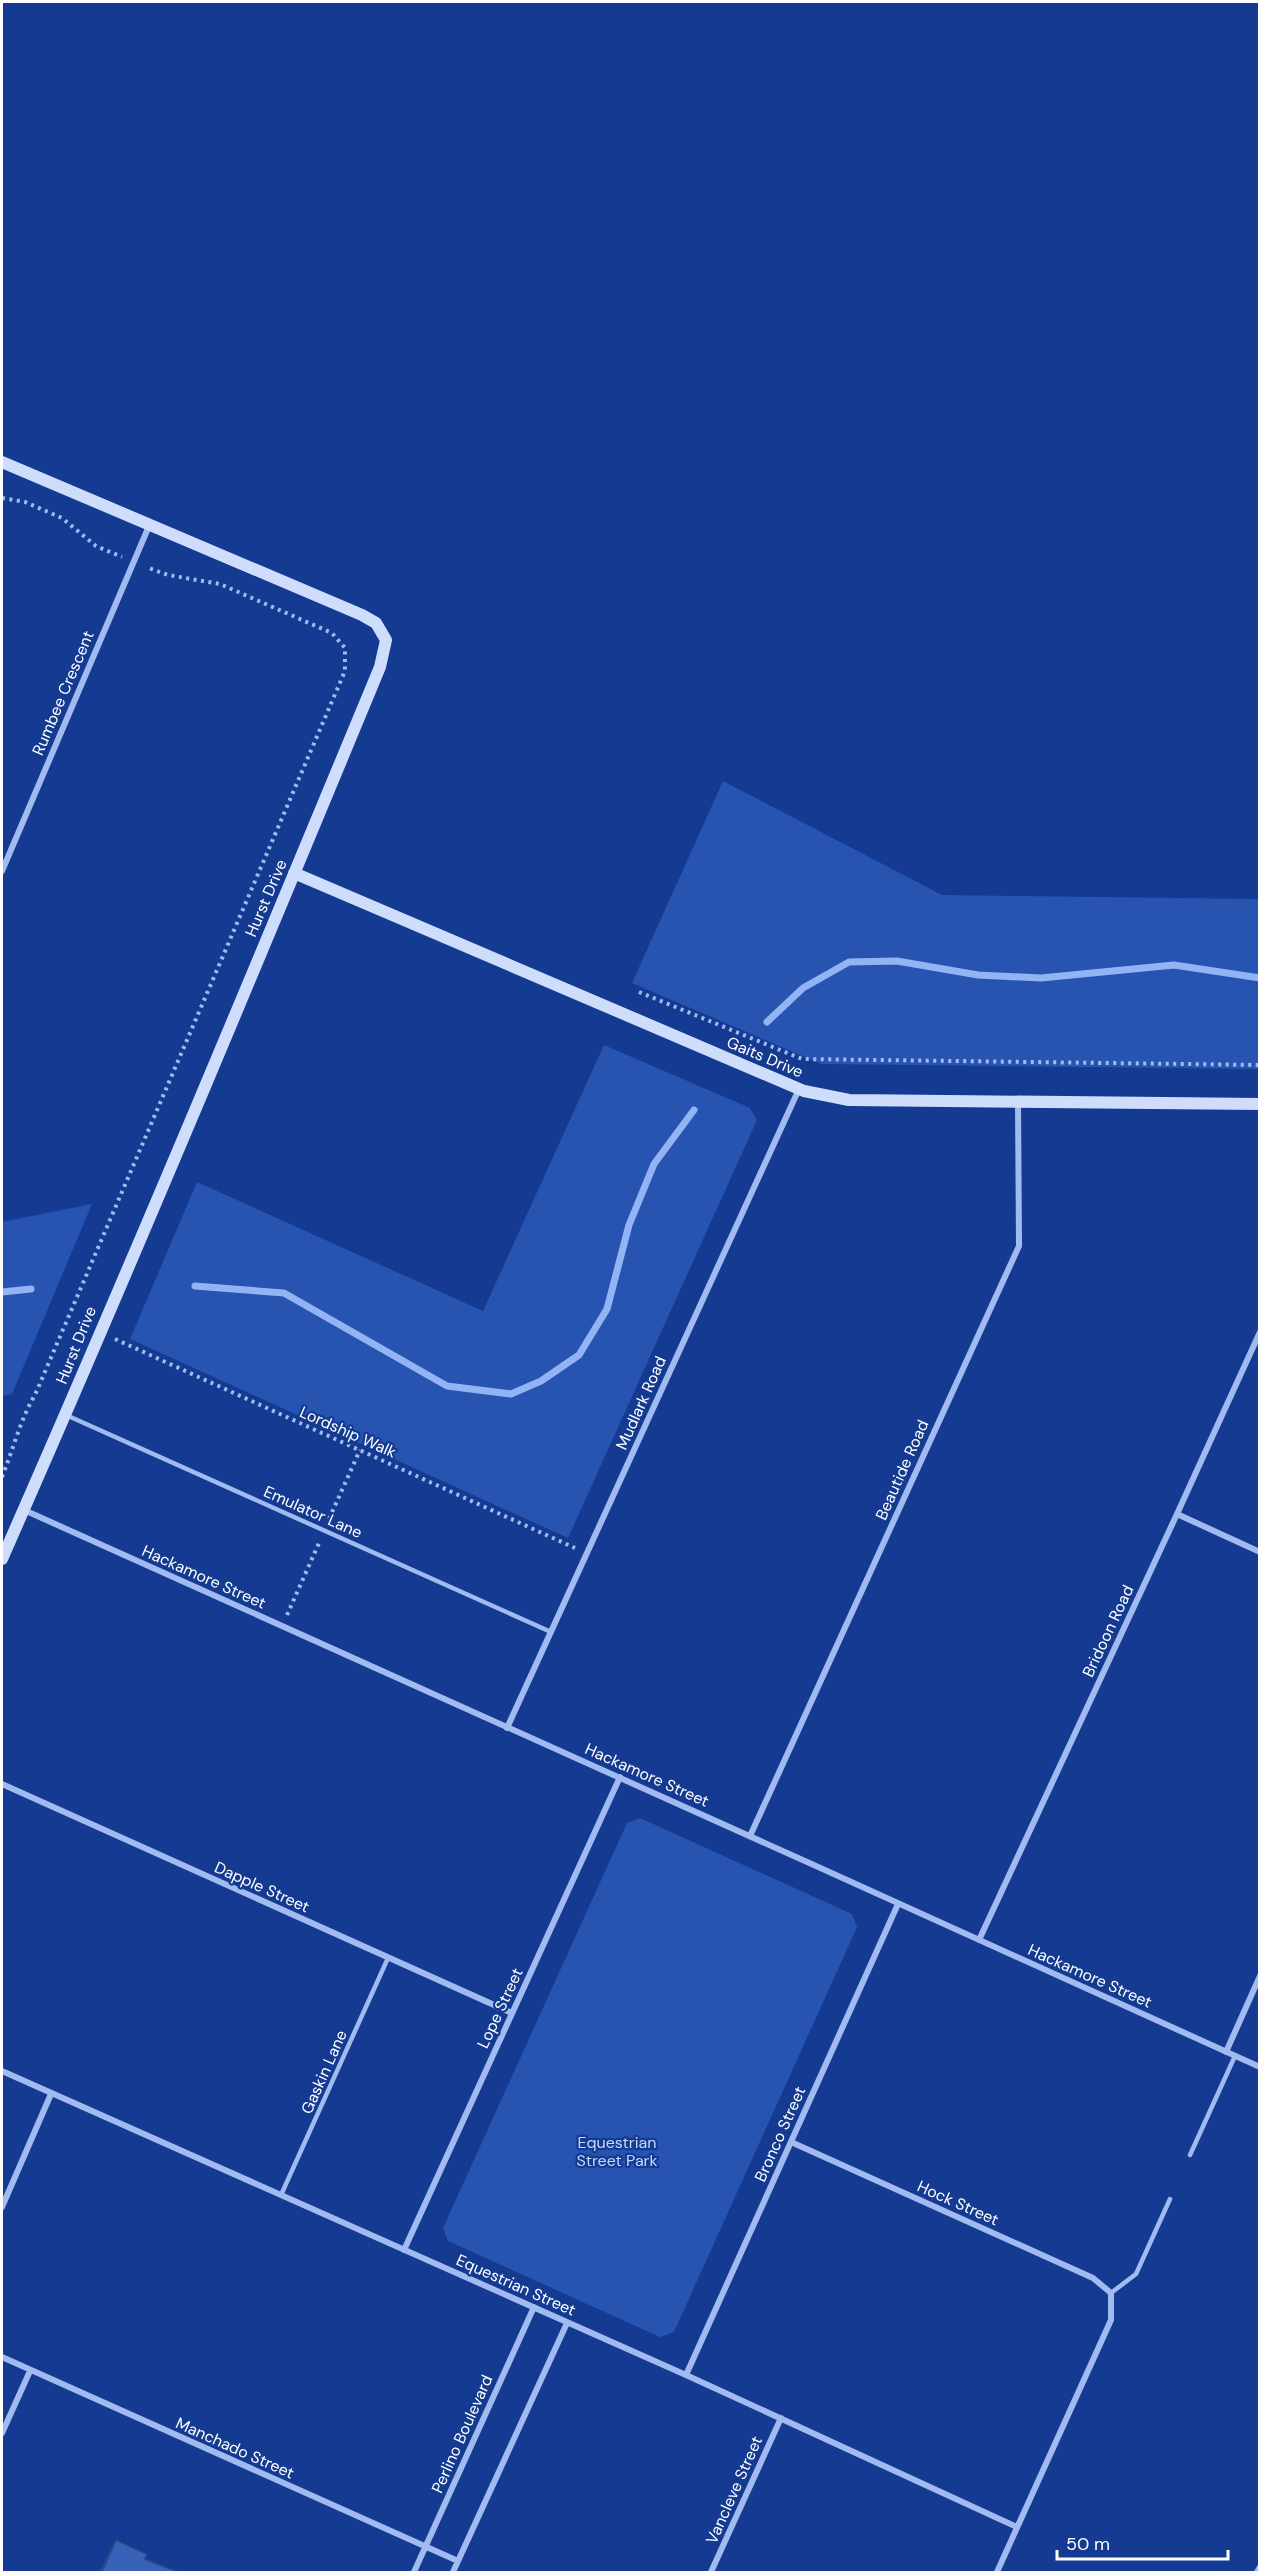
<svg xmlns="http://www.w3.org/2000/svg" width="1261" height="2574" font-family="'DM Sans',sans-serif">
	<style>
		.green { fill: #2654b0 }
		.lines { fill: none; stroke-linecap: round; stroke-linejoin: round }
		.stream { stroke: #93b4f4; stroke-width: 7 }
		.path { stroke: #a1bbf1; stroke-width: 4; stroke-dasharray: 3 4.5; stroke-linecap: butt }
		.lane { stroke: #a1bbf1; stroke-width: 4.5 }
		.street { stroke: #a1bbf1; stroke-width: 6 }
		.secondary { stroke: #cfddfc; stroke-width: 12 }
		.wall { fill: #30549e }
		.building { fill: #3862b8; stroke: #274581; stroke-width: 1.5 }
		.labels { text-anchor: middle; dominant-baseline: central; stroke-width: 4.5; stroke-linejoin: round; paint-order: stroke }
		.street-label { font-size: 16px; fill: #fff; stroke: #143b91 }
		.park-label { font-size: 16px; fill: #c8d9fc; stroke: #143b91 }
	</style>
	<rect width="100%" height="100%" fill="#143b91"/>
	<!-- green -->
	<path class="green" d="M 723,781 L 942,895 L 1259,899 L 1259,1069 L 821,1064 L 632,983 Z
		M 604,1045 L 750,1108 L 757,1120 L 568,1538 L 130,1339 L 197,1182 L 483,1311 Z
		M 92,1204 L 12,1394 L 2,1396 L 2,1222 Z
		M 640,1818 L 852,1914 L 857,1927 L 674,2332 L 660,2337 L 448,2241 L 443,2228 L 627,1823 Z"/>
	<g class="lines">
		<!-- stream -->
		<path class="stream" d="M 767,1022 L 803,988 L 849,962 L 897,961 L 978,975 L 1041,978 L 1174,965 L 1260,978
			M 195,1286 L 284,1293 L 447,1386 L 511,1394 L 541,1381 L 579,1355 L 607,1309 L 629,1225 L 654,1164 L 694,1110
			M 2,1292 L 31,1289"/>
		<!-- path -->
		<path class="path" d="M 2,498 L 25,502 L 62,518 L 96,546 L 122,557
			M 639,992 L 802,1059 L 1260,1065
			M 115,1339 L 575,1548
			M 2,1477 C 13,1450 20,1420 35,1395 L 345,671 L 345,648 L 332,633 L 220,584 L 168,575 L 146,567
			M 329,1519 L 360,1450
			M 287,1615 L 319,1543"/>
		<!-- lane -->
		<path class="lane" d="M 66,1415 L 551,1632
			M 1190,2155 L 1235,2056
			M 281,2195 L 388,1958
			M 1111,2293 L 1136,2274 L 1170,2199"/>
		<!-- street -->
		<path class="street" d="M 2,871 L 149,526
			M 24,1510 C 436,1697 849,1879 1260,2067
			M 1177,1514 L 1260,1552
			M 507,1728 L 799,1089
			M 2,1784 L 512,2013
			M 750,1836 L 1019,1246 L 1018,1102
			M 979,1940 L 1177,1514 L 1260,1332
			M 1226,2052 L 1260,1976
			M 2,2071 L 686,2375 L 1017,2527
			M 791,2142 L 1093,2278 L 1111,2293 L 1111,2320 L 997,2572
			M 2,2207 L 51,2094
			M 404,2250 L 620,1777
			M 2,2357 L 458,2561
			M 686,2375 L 898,1904
			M 2,2433 L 30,2371
			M 414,2572 L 534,2307
			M 453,2572 L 567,2323
			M 711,2572 L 781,2418
			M 1257,2572 L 1260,2567"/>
		<!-- secondary -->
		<path class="secondary" d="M 2,462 L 362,615 L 376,623 L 386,640 L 380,667 C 256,966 132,1264 2,1559
			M 294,873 L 804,1091 L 849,1100 L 1260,1104"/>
	</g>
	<!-- wall -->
	<path class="wall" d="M 116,2540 L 145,2559 L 178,2572 L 100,2572 L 113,2544 Z"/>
	<!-- building -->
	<path class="building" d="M 116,2540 L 147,2554 L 145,2559 L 178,2572 L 102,2572 Z"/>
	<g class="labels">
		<!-- street labels -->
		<g class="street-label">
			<text transform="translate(63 693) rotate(-67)">Rumbee Crescent</text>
			<text transform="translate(266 898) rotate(-67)">Hurst Drive</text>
			<text transform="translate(765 1057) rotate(23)">Gaits Drive</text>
			<text transform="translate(76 1345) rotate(-68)">Hurst Drive</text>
			<text transform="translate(641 1403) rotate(-66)">Mudlark Road</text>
			<text transform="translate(348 1432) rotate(24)">Lordship Walk</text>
			<text transform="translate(902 1470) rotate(-66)">Beautide Road</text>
			<text transform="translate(313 1512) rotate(24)">Emulator Lane</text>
			<text transform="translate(204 1577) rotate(24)">Hackamore Street</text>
			<text transform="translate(1108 1631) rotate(-65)">Bridoon Road</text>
			<text transform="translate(647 1775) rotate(24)">Hackamore Street</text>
			<text transform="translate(262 1887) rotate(24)">Dapple Street</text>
			<text transform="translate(1090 1976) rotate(24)">Hackamore Street</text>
			<text transform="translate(500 2008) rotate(-65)">Lope Street</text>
			<text transform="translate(324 2072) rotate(-66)">Gaskin Lane</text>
			<text transform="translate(780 2134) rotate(-66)">Bronco Street</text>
			<text transform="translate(958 2203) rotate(24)">Hock Street</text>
			<text transform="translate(516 2285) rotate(24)">Equestrian Street</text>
			<text transform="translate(462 2434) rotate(-66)">Perlino Boulevard</text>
			<text transform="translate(235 2448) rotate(24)">Manchado Street</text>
			<text transform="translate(734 2490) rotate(-66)">Vancleve Street</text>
		</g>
		<!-- park labels -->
		<g class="park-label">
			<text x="617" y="2142">Equestrian<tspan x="617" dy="18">Street Park</tspan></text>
		</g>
	</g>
	<!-- border -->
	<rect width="1261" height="2574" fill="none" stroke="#ffffff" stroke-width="6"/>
	<!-- scale -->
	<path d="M1057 2550v9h171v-9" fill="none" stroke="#ffffff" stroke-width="3"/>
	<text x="1066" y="2550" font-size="18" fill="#ffffff" stroke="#143b91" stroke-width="4.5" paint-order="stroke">50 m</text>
</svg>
